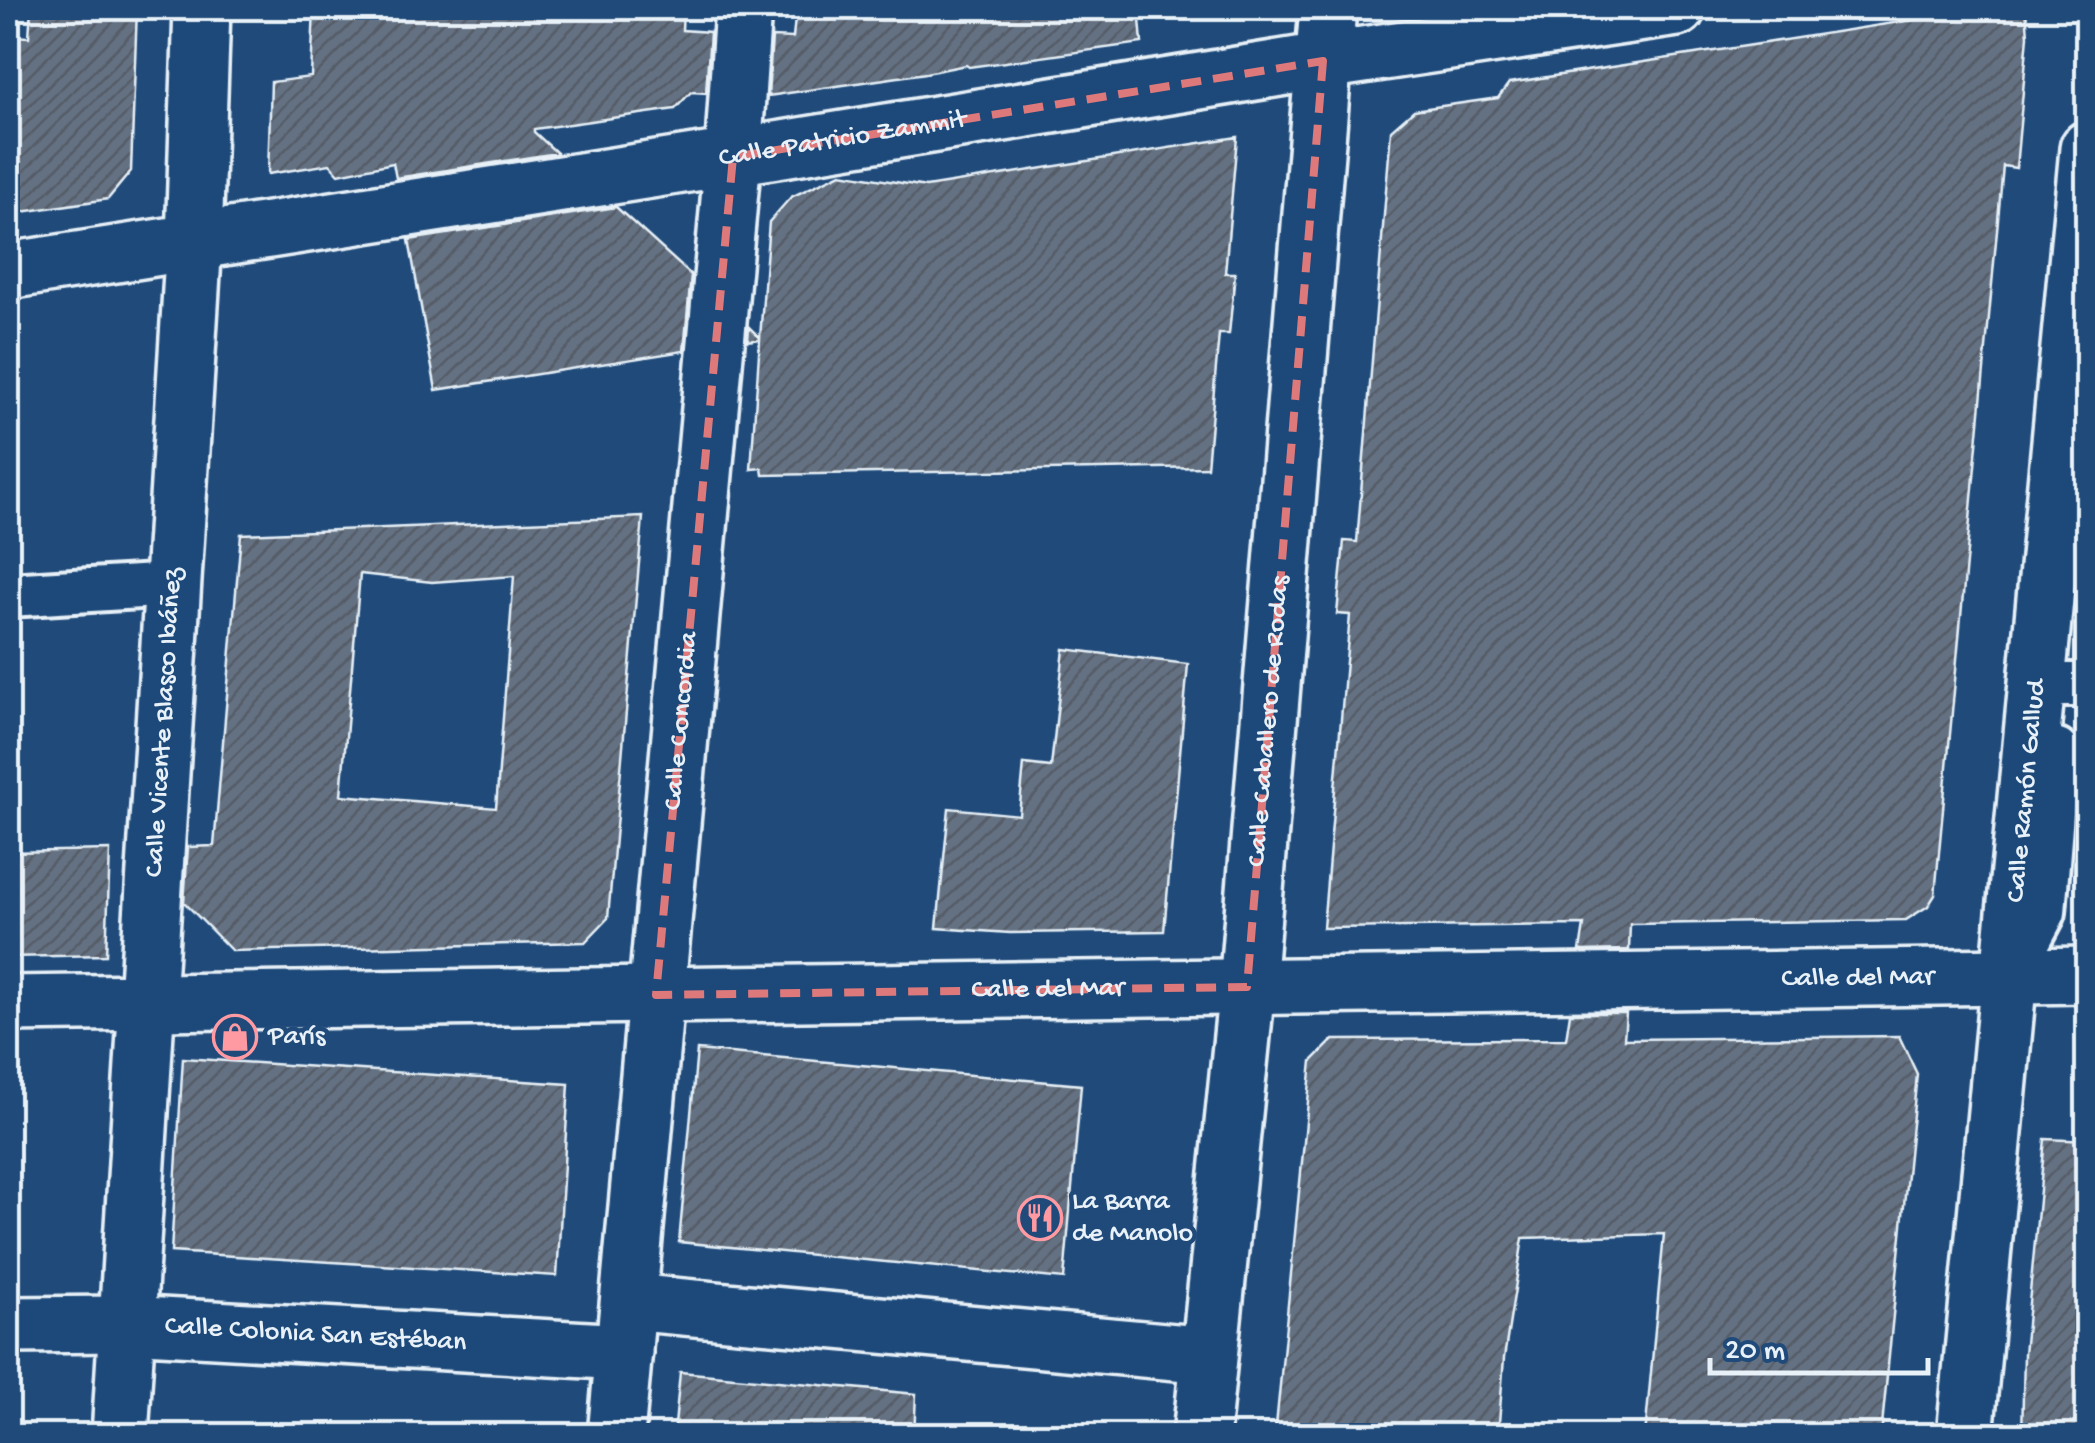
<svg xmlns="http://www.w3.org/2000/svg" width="2095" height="1443" font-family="'Gochi Hand',sans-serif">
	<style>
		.building { fill: url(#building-hatch); stroke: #e8f1f8; stroke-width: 2.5; fill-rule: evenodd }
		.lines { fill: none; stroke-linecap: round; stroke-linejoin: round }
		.lane-casing { stroke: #e8f1f8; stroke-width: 50 }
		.street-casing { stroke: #e8f1f8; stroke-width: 62 }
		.secondary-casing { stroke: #e8f1f8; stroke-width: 62 }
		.lane { stroke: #1f4a7a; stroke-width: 42 }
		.street { stroke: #1f4a7a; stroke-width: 55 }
		.secondary { stroke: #1f4a7a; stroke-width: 55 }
		.marked { fill: none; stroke: #dd787b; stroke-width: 8; stroke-dasharray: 20 12; stroke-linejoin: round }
		.labels { text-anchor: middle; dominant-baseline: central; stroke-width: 9; stroke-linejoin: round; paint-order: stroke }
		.street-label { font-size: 28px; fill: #e8f1f8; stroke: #1f4a7a }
		.poi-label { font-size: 28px; fill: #e8f1f8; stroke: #1f4a7a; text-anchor: start }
	</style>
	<defs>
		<pattern id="building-hatch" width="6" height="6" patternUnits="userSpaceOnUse" patternTransform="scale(2.5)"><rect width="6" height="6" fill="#637182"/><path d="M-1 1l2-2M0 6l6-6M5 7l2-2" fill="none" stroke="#545c66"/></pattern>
	</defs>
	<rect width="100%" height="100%" fill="#1f4a7a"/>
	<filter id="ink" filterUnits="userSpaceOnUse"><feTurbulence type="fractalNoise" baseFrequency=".01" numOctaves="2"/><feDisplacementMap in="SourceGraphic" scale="20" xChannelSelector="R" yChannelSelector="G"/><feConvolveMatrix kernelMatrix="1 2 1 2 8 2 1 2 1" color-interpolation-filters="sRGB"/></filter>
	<g filter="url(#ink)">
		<!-- building -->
		<path class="building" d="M 31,8 L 137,8 L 131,171 L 108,199 L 8,214 L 8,36 L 29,37 Z
			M 314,8 L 683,8 L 682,30 L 710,32 L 706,93 L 691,92 L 675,109 L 534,129 L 534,132 L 557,153 L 396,178 L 393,163 L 339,174 L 330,164 L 268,174 L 271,82 L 311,77 Z
			M 796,8 L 1139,8 L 1142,43 L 969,67 L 966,65 L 926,73 L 768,96 L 772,37 L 793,38 Z
			M 1989,8 L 2026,8 L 2028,36 L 2016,168 L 2003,166 L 1935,895 L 1928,906 L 1906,920 L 1630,924 L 1629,950 L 1580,951 L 1584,925 L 1323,928 L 1350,615 L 1337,614 L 1344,541 L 1357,542 L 1391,130 L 1414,110 L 1498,98 L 1509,83 Z
			M 1237,137 L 1225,273 L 1235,273 L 1229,334 L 1219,334 L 1207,467 L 763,475 L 762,468 L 751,469 L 760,339 L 748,341 L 749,327 L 760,338 L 769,222 L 791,197 L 841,173 L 926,187 Z
			M 616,207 L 691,275 L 684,351 L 436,390 L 409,240 Z
			M 643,517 L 608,918 L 585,942 L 232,951 L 184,902 L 188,847 L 214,846 L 241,534 ZM 360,574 L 432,582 L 514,576 L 496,808 L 341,795 Z
			M 1064,649 L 1188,664 L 1164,931 L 1010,933 L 937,928 L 949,808 L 1019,815 L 1024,764 L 1051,767 Z
			M 110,850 L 106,955 L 8,957 L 8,852 Z
			M 1570,1013 L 1626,1013 L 1624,1039 L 1899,1036 L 1917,1074 L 1881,1436 L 1645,1436 L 1664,1234 L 1523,1238 L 1504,1358 L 1498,1436 L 1275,1436 L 1312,1061 L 1333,1040 L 1566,1039 Z
			M 697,1050 L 1081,1085 L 1064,1279 L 679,1242 Z
			M 183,1058 L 569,1084 L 557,1276 L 171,1252 Z
			M 2045,1139 L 2088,1141 L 2088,1436 L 2022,1436 L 2024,1354 Z
			M 680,1372 L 916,1394 L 914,1436 L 674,1436 Z"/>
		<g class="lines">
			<defs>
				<path id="lane" d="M 8,595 L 173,585
					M 2063,685 L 2085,685
					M 2015,967 L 2044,912 L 2057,751"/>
				<g id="street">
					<path id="s1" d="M 8,271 L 733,157 L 1323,61 L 1677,8"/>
					<path id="s2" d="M 8,1004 L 2088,975"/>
					<path d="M 629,1302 L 1209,1355"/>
					<path id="s3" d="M 8,1325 L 126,1324 L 624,1352"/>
					<path id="s4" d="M 616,1436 L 733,157 L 743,8"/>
					<path id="s5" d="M 1201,1436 L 1247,987 L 1328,8"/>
					<path id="s6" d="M 1965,1436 L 2088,149"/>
				</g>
				<g id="secondary">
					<path id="s7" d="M 120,1436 L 194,241 L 202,8"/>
				</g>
			</defs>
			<!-- lane casing -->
			<use href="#lane" class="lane-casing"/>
			<!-- street casing -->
			<use href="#street" class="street-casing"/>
			<!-- secondary casing -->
			<use href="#secondary" class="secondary-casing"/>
			<!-- lane -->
			<use href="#lane" class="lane"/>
			<!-- street -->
			<use href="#street" class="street"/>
			<!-- secondary -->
			<use href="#secondary" class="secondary"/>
		</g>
	</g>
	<!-- marked area -->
	<path class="marked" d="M 1323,61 L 1247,987 L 656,995 L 733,157 Z"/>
	<!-- icons -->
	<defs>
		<symbol id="shop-ring" viewBox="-11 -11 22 22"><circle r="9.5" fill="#1f4a7a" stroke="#ff9aa2" stroke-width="1.5"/><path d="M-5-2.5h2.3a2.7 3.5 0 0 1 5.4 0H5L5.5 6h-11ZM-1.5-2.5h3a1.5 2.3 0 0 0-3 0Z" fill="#ff9aa2"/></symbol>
		<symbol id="restaurant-ring" viewBox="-11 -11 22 22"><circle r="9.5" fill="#1f4a7a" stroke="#ff9aa2" stroke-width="1.5"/><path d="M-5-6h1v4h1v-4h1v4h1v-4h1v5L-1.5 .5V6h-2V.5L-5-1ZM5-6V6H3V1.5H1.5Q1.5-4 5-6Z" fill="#ff9aa2"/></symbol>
	</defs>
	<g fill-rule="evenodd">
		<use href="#shop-ring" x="210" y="1012" width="50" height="50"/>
		<use href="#restaurant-ring" x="1015" y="1193" width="50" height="50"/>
	</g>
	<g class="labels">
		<!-- street labels -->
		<g class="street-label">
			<text stroke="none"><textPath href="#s1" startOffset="845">Calle Patricio Zammit</textPath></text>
			<text stroke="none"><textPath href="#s7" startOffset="715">Calle Vicente Blasco Ibáñez</textPath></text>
			<text stroke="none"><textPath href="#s4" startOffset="718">Calle Concordia</textPath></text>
			<text stroke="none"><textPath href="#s5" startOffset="718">Calle Caballero de Rodas</textPath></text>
			<text stroke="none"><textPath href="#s6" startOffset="648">Calle Ramón Gallud</textPath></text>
			<text stroke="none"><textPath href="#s2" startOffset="1850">Calle del Mar</textPath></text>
			<text stroke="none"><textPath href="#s2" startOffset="1040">Calle del Mar</textPath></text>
			<text stroke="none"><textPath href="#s3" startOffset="308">Calle Colonia San Estéban</textPath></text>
		</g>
		<!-- poi labels -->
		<g class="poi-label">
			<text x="268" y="1037">París</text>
			<text x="1072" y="1202">La Barra<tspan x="1072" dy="32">de Manolo</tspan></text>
		</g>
	</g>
	<!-- margin -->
	<rect width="2095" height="1443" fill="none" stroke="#1f4a7a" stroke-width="40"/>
	<rect x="20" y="20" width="2055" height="1403" fill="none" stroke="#e8f1f8" stroke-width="4" filter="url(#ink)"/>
	<!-- scale -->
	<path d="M1710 1358v15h218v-15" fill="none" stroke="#e8f1f8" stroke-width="5"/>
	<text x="1725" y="1358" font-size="30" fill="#e8f1f8" stroke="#1f4a7a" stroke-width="8" paint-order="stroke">20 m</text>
</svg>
